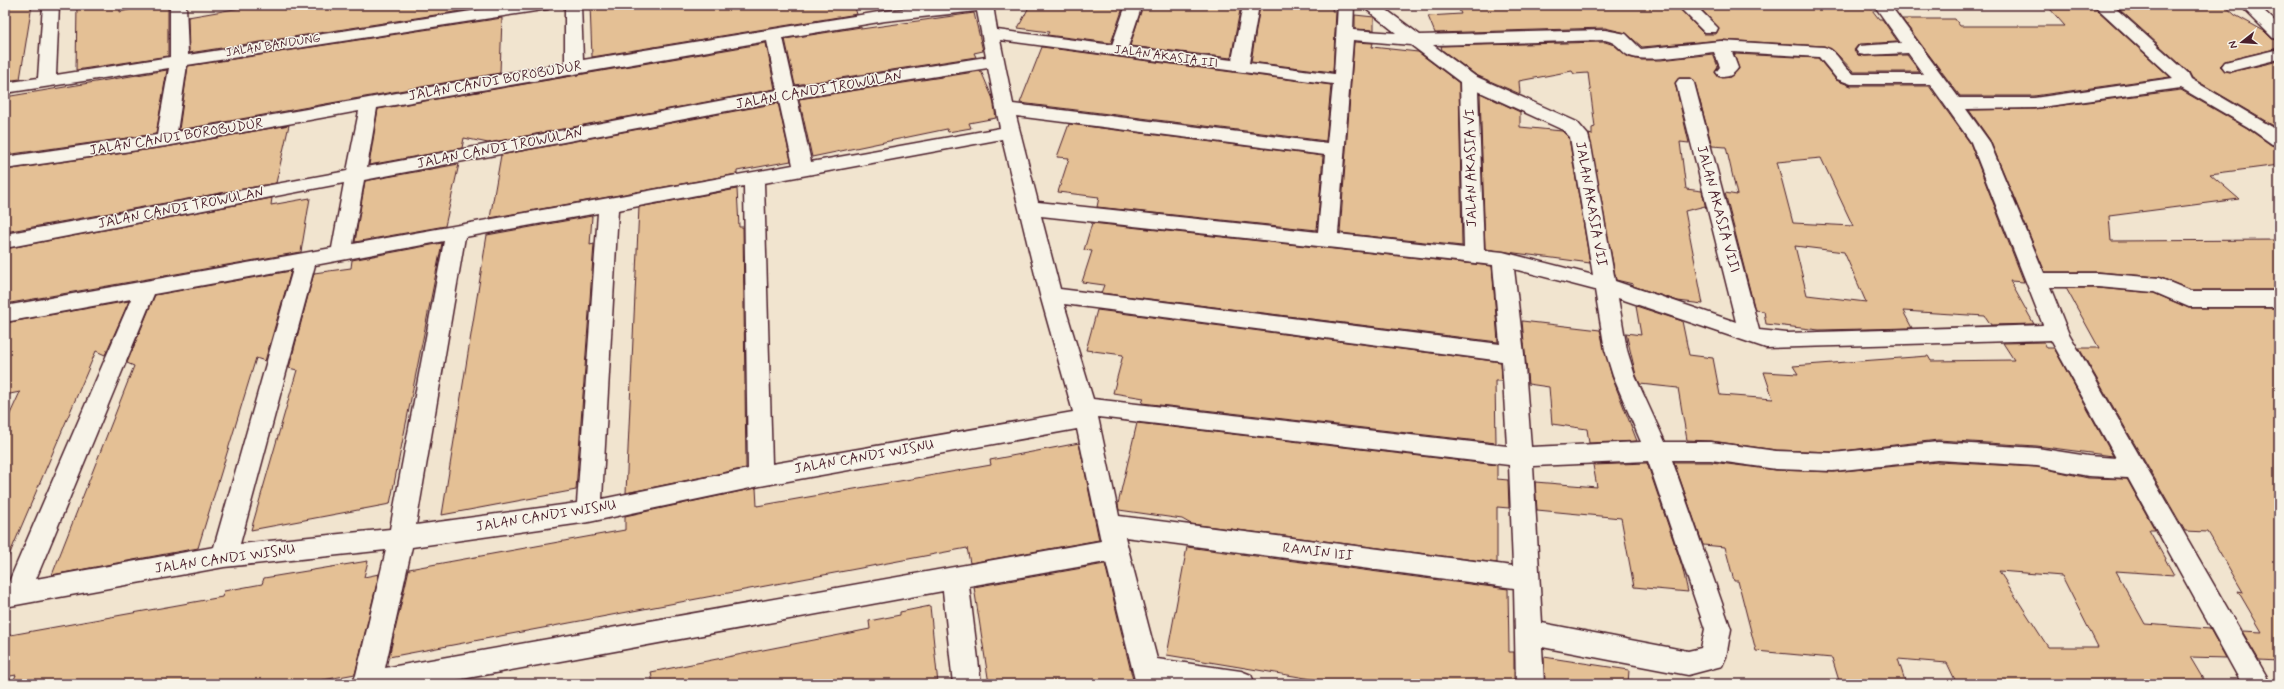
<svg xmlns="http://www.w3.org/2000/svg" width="2284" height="689" font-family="Mynerve,sans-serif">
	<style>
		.building { fill: #e4c095; stroke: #4a1f2b; fill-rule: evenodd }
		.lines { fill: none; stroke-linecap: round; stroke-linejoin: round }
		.minor-casing { stroke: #4a1f2b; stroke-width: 3 }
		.minor { fill: #f7f3e8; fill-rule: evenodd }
		.labels { text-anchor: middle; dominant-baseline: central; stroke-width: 3; stroke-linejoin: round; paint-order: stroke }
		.far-street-label { font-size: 12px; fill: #4a1f2b; stroke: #f7f3e8 }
		.street-label { font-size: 14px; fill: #4a1f2b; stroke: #f7f3e8 }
	</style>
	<rect width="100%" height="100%" fill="#f1e4cf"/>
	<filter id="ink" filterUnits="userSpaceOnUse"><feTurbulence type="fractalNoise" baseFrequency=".025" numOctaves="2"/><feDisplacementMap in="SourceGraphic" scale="8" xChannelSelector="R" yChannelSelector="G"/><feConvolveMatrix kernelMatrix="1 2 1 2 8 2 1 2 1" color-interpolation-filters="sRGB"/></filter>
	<g filter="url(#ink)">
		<!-- building -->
		<path class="building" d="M 5,5 L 32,5 L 20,79 L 5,81 Z
			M 77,5 L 120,5 L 120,12 L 149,5 L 168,5 L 168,56 L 76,70 Z
			M 258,5 L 500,5 L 189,53 L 188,17 Z
			M 590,5 L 854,5 L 857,14 L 592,57 Z
			M 1030,5 L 1124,5 L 1111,43 L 1047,35 L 1049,32 L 1018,28 Z
			M 1143,5 L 1241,5 L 1231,58 L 1130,46 Z
			M 1260,5 L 1306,8 L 1307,5 L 1333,5 L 1332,11 L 1336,11 L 1333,72 L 1251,62 Z
			M 1457,5 L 1676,5 L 1704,34 L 1716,34 L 1719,28 L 1697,5 L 1869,6 L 1879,19 L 1882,19 L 1898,42 L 1859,44 L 1854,50 L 1858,55 L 1865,56 L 1907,55 L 1920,72 L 1854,72 L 1834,51 L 1824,46 L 1721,40 L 1642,47 L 1626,33 L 1605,28 L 1435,33 L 1428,16 L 1461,14 Z
			M 2125,5 L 2224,5 L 2235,15 L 2264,31 L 2272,39 L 2279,40 L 2279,48 L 2225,61 L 2220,66 L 2225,71 L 2231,72 L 2279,61 L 2279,129 L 2192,78 L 2189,72 L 2119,9 L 2130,10 Z
			M 2050,9 L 2096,9 L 2170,77 L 2034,96 L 1960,96 L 1902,19 L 1955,19 L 1960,26 L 2065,26 Z
			M 974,13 L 983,51 L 974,53 L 976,57 L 795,85 L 785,39 L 861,27 L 861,29 Z
			M 1355,15 L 1374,17 L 1374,30 L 1355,29 Z
			M 502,18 L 500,73 L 179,130 L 188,66 Z
			M 1354,42 L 1373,43 L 1372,47 L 1418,52 L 1459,83 L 1462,246 L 1340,233 Z
			M 1605,42 L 1614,45 L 1628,57 L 1641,60 L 1661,60 L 1713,54 L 1718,67 L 1715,73 L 1722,78 L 1730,77 L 1739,69 L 1734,54 L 1818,58 L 1836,80 L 1851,86 L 1929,86 L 1970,143 L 2024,282 L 2010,281 L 2034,324 L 1991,325 L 1985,316 L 1903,311 L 1912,328 L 1819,330 L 1766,324 L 1764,311 L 1755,310 L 1725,193 L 1737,195 L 1726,147 L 1712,146 L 1695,83 L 1691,78 L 1679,78 L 1675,83 L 1689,143 L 1680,142 L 1686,189 L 1702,191 L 1706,209 L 1705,206 L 1685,211 L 1703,304 L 1678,301 L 1633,286 L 1633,284 L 1616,280 L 1589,134 L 1592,135 L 1592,128 L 1595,127 L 1588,73 L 1574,74 L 1572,71 L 1519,81 L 1520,94 L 1476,75 L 1442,50 L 1441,46 ZM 1821,158 L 1853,226 L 1793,223 L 1777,162 ZM 1795,246 L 1844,252 L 1866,302 L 1807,295 Z
			M 766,43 L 775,89 L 488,143 L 464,138 L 462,148 L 369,165 L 378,109 Z
			M 1042,47 L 1331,85 L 1326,141 L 1020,103 Z
			M 167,70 L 156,134 L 5,155 L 5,97 Z
			M 981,71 L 993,99 L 996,118 L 969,123 L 971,128 L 948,132 L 947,129 L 812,157 L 799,99 Z
			M 2181,90 L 2247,128 L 2271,145 L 2279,147 L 2279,165 L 2210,174 L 2239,199 L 2109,216 L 2111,241 L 2279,240 L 2279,290 L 2191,290 L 2159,277 L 2098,272 L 2045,272 L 1990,140 L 1969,110 L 2034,109 Z
			M 1480,93 L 1520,112 L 1520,127 L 1562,131 L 1569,138 L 1590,263 L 1485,249 Z
			M 778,103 L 791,161 L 737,171 L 737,174 L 490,218 L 501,155 Z
			M 1069,124 L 1323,156 L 1317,230 L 1097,207 L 1099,197 L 1058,192 L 1069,158 L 1057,157 Z
			M 289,125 L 276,183 L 5,232 L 5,170 L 166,147 Z
			M 459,164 L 445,226 L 355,242 L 365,181 Z
			M 737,189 L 739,227 L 743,227 L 746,468 L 626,493 L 639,207 Z
			M 272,198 L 271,205 L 310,198 L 301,252 L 5,304 L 5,249 Z
			M 592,216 L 590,245 L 594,244 L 576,490 L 442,515 L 487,235 Z
			M 1092,223 L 1492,266 L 1498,342 L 1101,293 L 1104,285 L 1082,282 L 1092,251 L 1084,250 Z
			M 442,243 L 390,504 L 251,530 L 297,370 L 289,368 L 314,273 L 351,268 L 352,260 Z
			M 291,271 L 265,361 L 256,358 L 198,548 L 52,575 L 134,366 L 127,363 L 155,295 Z
			M 2066,288 L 2098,288 L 2154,293 L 2189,308 L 2279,308 L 2279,663 L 2278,661 L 2259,660 L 2242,631 L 2262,632 L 2238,591 L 2243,592 L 2208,532 L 2185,531 L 2079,348 L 2099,348 Z
			M 129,301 L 105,355 L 96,351 L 5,565 L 5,425 L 20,392 L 5,395 L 5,323 Z
			M 1636,306 L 1682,321 L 1689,355 L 1713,358 L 1720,395 L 1773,399 L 1764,372 L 1798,374 L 1793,366 L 1928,356 L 1931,361 L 2014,360 L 2003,343 L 2044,342 L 2047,348 L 2054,348 L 2113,456 L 2037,446 L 1938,440 L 1833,452 L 1776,450 L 1711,441 L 1687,440 L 1678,388 L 1640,384 L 1636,375 L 1626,333 L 1641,335 Z
			M 1097,310 L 1501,362 L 1502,381 L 1495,381 L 1496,443 L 1142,403 L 1144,398 L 1113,393 L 1123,355 L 1086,350 Z
			M 1522,321 L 1600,330 L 1612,377 L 1637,441 L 1589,443 L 1587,429 L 1552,424 L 1549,387 L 1528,384 Z
			M 1137,423 L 1497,465 L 1497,479 L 1508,480 L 1509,508 L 1497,507 L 1497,563 L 1191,524 L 1182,519 L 1119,510 L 1118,504 Z
			M 1079,443 L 1099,540 L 970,563 L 967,548 L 389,657 L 409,569 L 625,530 L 625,516 L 756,488 L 757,506 L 991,465 L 990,460 Z
			M 1674,462 L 1711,462 L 1776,470 L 1833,472 L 1938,462 L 2037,467 L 2088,478 L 2127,479 L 2155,530 L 2149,530 L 2174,575 L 2116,571 L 2145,624 L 2210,629 L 2226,658 L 2190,657 L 2206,684 L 1957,684 L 1947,663 L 1898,659 L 1906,684 L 1840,684 L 1832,658 L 1756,651 L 1738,581 L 1734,581 L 1725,547 L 1703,545 ZM 1999,571 L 2062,576 L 2098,647 L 2048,647 Z
			M 1647,463 L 1682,566 L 1688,592 L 1634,587 L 1621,518 L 1537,510 L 1535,482 L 1597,487 L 1593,465 Z
			M 1187,547 L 1508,589 L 1509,652 L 1514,652 L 1514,684 L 1342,684 L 1167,655 Z
			M 368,561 L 364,577 L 379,574 L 355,674 L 302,684 L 12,684 L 16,675 L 5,677 L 5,636 L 222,597 L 224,591 L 262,584 L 264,578 Z
			M 1105,564 L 1134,684 L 989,684 L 974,587 Z
			M 930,606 L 938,684 L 653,684 L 651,672 L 870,629 L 869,621 L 900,615 L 900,612 Z
			M 1544,657 L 1629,670 L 1628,684 L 1545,684 Z"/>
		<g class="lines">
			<defs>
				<path id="minor" d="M 43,5 L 59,5 L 56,75 L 170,57 L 170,5 L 186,5 L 188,55 L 510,5 L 550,5 L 548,9 L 542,10 L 187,65 L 177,132 L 565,63 L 565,5 L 581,5 L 583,60 L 885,11 L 940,5 L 993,5 L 997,30 L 1112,45 L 1126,5 L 1142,5 L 1128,47 L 1232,60 L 1243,5 L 1259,5 L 1249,63 L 1334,74 L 1338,5 L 1354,5 L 1353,30 L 1396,33 L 1361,5 L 1380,5 L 1420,35 L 1605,30 L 1626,34 L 1641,49 L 1721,41 L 1824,47 C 1838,50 1842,68 1854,74 L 1923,74 L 1908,53 L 1865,55 L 1859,54 L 1856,50 L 1859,46 L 1901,43 L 1874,5 L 1890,5 L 1959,98 L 2034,98 L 2173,78 L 2094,5 L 2112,5 L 2188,73 L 2191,79 L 2279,131 L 2279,146 L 2272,144 L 2248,127 L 2181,88 L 2034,108 L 1966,109 L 1989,141 L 2044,273 L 2098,273 L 2159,278 L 2191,291 L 2279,291 L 2279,307 L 2189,307 L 2154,292 L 2098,287 L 2050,287 L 2068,332 L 2271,684 L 2242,684 L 2128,478 L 2088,476 L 2037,466 L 1938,460 L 1833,471 L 1776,469 L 1711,460 L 1672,460 L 1731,629 L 1726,657 L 1722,666 L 1688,675 L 1542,647 L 1544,684 L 1516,684 L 1514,588 L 1125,537 L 1157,659 L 1241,671 L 1251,675 L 1255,684 L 1136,684 L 1106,562 L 969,586 L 981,684 L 953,684 L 943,591 L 435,684 L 352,684 L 356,675 L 386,550 L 224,567 L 5,607 L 5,585 L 8,584 L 131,299 L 5,322 L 5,306 L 332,248 L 344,183 L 5,248 L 5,234 L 347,171 L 359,111 L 166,146 L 5,169 L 5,157 L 157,135 L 169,68 L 5,93 L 5,83 L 38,78 ZM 977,11 L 986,57 L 794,87 L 783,38 L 885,21 ZM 1000,40 L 1333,84 L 1327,143 L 1013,104 ZM 1353,40 L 1411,45 L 1460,82 L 1464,248 L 1338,234 ZM 1605,40 C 1621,43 1620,54 1633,57 C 1651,62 1694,54 1714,52 L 1720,67 L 1716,72 L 1719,76 C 1728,78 1732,76 1738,68 L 1732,52 L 1819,57 L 1837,79 L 1851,84 L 1930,84 L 1971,142 L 2043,325 L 1787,333 L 1759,330 L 1694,83 L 1691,79 L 1679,79 L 1676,83 L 1736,322 L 1615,281 L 1591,146 L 1588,135 L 1577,122 L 1475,76 L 1433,45 ZM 767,41 L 777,90 L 367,167 L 377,108 ZM 988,68 L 1000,128 L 811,162 L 797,98 ZM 1478,91 L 1563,130 L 1570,137 L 1593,275 L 1503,252 L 1484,250 ZM 779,101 L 793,165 L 353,244 L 364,180 ZM 1016,116 L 1325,155 L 1318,232 L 1038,202 ZM 1002,139 L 1040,295 L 1073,412 L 772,464 L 764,183 ZM 744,186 L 748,469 L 602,499 L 618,210 ZM 598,213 L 577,503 L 416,525 L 465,237 ZM 1041,216 L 1493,265 L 1500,344 L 1060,289 ZM 444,241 L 390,529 L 240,544 L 315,265 ZM 293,269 L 214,547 L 36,579 L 154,294 ZM 1514,269 L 1595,290 L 1605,350 L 1613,376 L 1641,442 L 1531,447 L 1524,354 ZM 1618,298 L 1766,348 L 2051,340 L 2116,458 L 2088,456 L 2037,448 L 1938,442 L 1833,453 L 1776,451 L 1711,442 L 1665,442 L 1635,376 L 1627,350 ZM 1064,304 L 1502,361 L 1507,446 L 1093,399 ZM 1098,417 L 1509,465 L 1513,566 L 1119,516 ZM 1077,429 L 1101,541 L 385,668 L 412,547 L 589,522 L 760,486 ZM 1648,461 L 1705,629 L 1701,648 L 1688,651 L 1542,623 L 1533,466 Z
					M 1677,5 L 1695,5 L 1718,28 L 1716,32 L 1704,32 Z
					M 2240,5 L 2258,5 L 2279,25 L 2279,39 L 2273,38 Z
					M 2279,49 L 2279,59 L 2231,71 L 2225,70 L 2222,66 L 2225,62 Z"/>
			</defs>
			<!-- minor casing -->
			<use href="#minor" class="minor-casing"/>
			<!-- minor -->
			<use href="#minor" class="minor"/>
		</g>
	</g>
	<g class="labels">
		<!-- far-street labels -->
		<g class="far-street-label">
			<text transform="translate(273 46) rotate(-9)">JALAN BANDUNG</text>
			<text transform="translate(1166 57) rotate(8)">JALAN AKASIA III</text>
		</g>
		<!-- street labels -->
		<g class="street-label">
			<text transform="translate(495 81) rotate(-10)">JALAN CANDI BOROBUDUR</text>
			<text transform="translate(819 90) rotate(-10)">JALAN CANDI TROWULAN</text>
			<text transform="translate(176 137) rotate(-9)">JALAN CANDI BOROBUDUR</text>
			<text transform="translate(500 148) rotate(-11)">JALAN CANDI TROWULAN</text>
			<text transform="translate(1471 168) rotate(-91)">JALAN AKASIA VI</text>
			<text transform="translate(1591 204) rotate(80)">JALAN AKASIA VII</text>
			<text transform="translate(181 208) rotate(-11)">JALAN CANDI TROWULAN</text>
			<text transform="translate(1718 209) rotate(75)">JALAN AKASIA VIII</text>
			<text transform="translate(864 457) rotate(-10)">JALAN CANDI WISNU</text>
			<text transform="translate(546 516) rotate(-9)">JALAN CANDI WISNU</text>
			<text transform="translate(1318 552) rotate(7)">RAMIN III</text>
			<text transform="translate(225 559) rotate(-8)">JALAN CANDI WISNU</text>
		</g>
	</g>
	<!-- margin -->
	<rect width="2284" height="689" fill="none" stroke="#f7f3e8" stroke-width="20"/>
	<rect x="10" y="10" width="2264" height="669" fill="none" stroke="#4a1f2b" stroke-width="1.5" filter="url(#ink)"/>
	<!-- north arrow -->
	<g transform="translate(2242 42) rotate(253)" stroke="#f7f3e8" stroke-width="3" paint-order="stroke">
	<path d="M0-3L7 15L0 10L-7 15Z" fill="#4a1f2b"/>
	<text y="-6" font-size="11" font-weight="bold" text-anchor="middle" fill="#4a1f2b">N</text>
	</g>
</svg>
